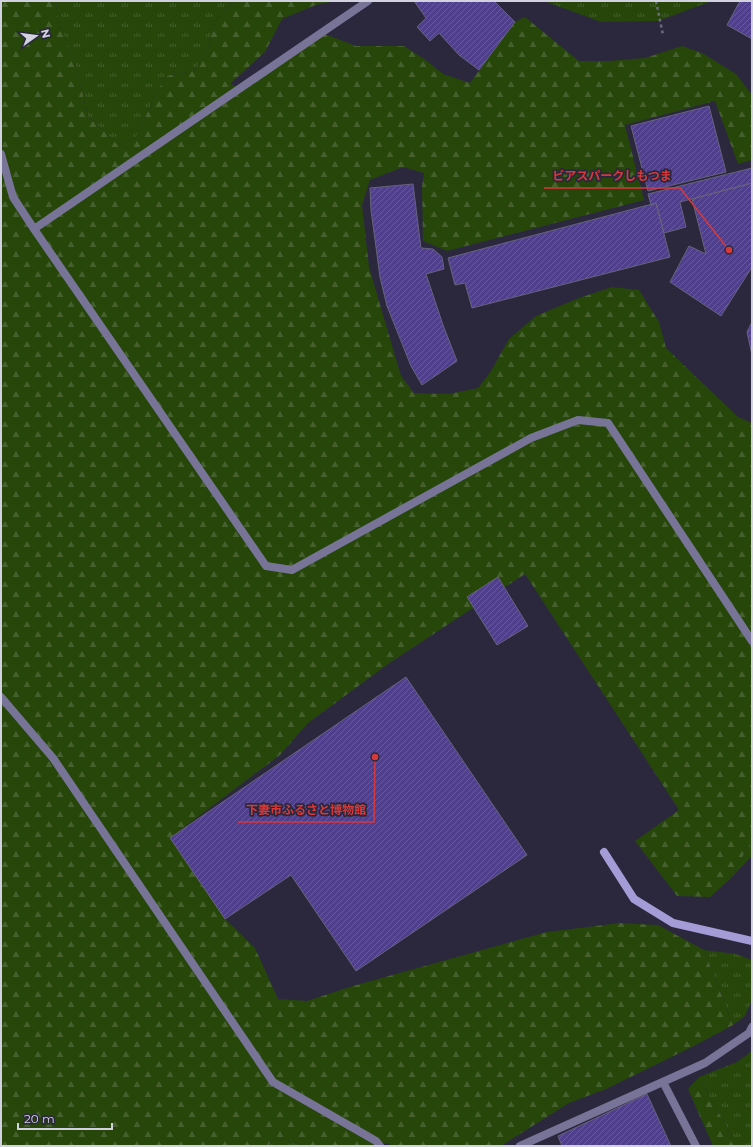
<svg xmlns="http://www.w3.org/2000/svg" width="753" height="1147" font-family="Montserrat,'Noto Sans JP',sans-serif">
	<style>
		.grass { fill: url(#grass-tufts) }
		.forest { fill: url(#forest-firs) }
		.building { fill: url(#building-hatch); stroke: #66637c }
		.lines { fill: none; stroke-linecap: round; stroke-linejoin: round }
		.path { stroke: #6c6a7d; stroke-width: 2.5; stroke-dasharray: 3 3; stroke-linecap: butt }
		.lane { stroke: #787498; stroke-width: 8 }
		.secondary { stroke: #a49cd6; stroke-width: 8 }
		.leader { fill: none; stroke: #d6393a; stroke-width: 1.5 }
		.callout-dot { fill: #d6393a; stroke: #2b283e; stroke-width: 1.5 }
		.callout-label { font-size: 12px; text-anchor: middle; font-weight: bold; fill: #d6393a; stroke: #2b283e; stroke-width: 3.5; stroke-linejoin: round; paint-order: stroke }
	</style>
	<defs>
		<pattern id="grass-tufts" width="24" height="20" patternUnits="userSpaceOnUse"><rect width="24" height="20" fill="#26460a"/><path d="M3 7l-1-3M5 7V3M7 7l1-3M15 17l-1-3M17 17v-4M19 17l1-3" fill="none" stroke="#45602d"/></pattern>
		<pattern id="forest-firs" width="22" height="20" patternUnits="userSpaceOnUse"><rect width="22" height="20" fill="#26460a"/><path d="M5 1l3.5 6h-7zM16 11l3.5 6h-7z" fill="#45602d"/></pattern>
		<pattern id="building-hatch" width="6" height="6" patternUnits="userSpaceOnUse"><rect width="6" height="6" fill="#503f8c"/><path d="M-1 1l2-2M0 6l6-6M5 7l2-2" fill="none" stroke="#685a9c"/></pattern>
	</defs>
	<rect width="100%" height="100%" fill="#2b283e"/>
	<!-- grass -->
	<path class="grass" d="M 56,1 L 234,1 L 216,20 L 208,47 L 196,70 L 166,76 L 156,94 L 136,137 L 119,146 L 88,116 L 75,62 L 58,20 Z
		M 544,1 L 712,1 L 658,21 L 601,22 Z
		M 752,839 L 752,856 L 730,879 Z
		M 704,950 L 736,954 L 752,960 L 752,1000 L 745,1016 L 733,1025 Z
		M 752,1051 L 752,1146 L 737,1146 L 699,1077 L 737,1062 Z
		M 277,1137 L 304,1145 L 307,1146 L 267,1146 Z"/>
	<!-- forest -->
	<path class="forest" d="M 1,1 L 56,1 L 58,20 L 75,62 L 88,116 L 119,146 L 136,137 L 156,94 L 166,76 L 196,70 L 208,47 L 216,20 L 234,1 L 336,1 L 316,5 L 282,19 L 265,52 L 230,84 L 241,88 L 322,33 L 356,46 L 404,46 L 427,61 L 443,74 L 470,83 L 515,22 L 525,17 L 579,61 L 609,61 L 645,58 L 682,46 L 702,53 L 736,74 L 752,95 L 752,160 L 738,164 L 715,101 L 625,125 L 644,200 L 447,251 L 423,241 L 422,187 L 424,173 L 403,167 L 370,180 L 362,205 L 369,267 L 401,376 L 414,393 L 449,394 L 478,388 L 491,371 L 509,339 L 536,316 L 579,298 L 612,287 L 639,290 L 659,322 L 666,348 L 738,417 L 752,423 L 752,839 L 730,879 L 710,897 L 677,896 L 635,841 L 679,810 L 525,574 L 391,662 L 308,723 L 280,755 L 170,838 L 225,919 L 255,948 L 278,999 L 307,1001 L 353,986 L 547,932 L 620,923 L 658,925 L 704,950 L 733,1025 L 694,1046 L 606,1089 L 569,1103 L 501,1146 L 390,1146 L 388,1143 L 377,1146 L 307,1146 L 277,1137 L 267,1146 L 1,1146 Z
		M 699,1077 L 737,1146 L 713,1146 L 688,1089 Z"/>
	<!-- building -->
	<path class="building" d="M 414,1 L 494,1 L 515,22 L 479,70 L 459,55 L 439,33 L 430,41 L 417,27 L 426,18 Z
		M 740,1 L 752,1 L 752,39 L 727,25 Z
		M 709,106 L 726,172 L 648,191 L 631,126 Z
		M 752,168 L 752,183 L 680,202 L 686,227 L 664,233 L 656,203 L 651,205 L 648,194 Z
		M 752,183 L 752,267 L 721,316 L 670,282 L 689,246 L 706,254 L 692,199 Z
		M 413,184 L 421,248 L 433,249 L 442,257 L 444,269 L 426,274 L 443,325 L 457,361 L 422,385 L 411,366 L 387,306 L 380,277 L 371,210 L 370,188 Z
		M 656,203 L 670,257 L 472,308 L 465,283 L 455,285 L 448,258 Z
		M 752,322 L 752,355 L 747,332 Z
		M 498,577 L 528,626 L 497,645 L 467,597 Z
		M 406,677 L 527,855 L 356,971 L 291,875 L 225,919 L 170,838 Z
		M 647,1094 L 671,1146 L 562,1146 L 558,1136 Z"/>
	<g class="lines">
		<!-- path -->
		<path class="path" d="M 656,1 L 663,35"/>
		<!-- lane -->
		<path class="lane" d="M 1,154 L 13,197 L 34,229 L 368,1
			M 34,229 L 266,566 L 292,570 L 531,438 L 578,420 L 608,423 L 752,641
			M 1,697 L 53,758 L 273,1082 L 376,1141 L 380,1146
			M 663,1082 L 696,1146
			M 520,1146 L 705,1063 L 749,1033 L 752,1027"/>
		<!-- secondary -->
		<path class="secondary" d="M 604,852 L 634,899 L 673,923 L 752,941"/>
	</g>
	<!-- callouts -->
	<path class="leader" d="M729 250L680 188H544M375 757L374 822H238"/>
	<g class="callout-dot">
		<circle cx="729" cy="250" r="4"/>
		<circle cx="375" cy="757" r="4"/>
	</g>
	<g class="callout-label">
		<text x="612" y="180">ビアスパークしもつま</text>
		<text x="306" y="814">下妻市ふるさと博物館</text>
	</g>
	<!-- border -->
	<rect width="753" height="1147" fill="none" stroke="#d2d1df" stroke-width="4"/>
	<!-- north arrow -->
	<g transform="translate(36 36) rotate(76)" stroke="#2b283e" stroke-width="3" paint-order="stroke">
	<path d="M0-3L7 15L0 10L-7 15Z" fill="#d2d1df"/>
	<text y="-6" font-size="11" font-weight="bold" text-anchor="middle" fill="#d2d1df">N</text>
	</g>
	<!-- scale -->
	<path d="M18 1123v6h94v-6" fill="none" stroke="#d2d1df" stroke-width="2"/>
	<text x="24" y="1123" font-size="12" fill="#d2d1df" stroke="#2b283e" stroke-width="3" paint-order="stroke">20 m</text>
</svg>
